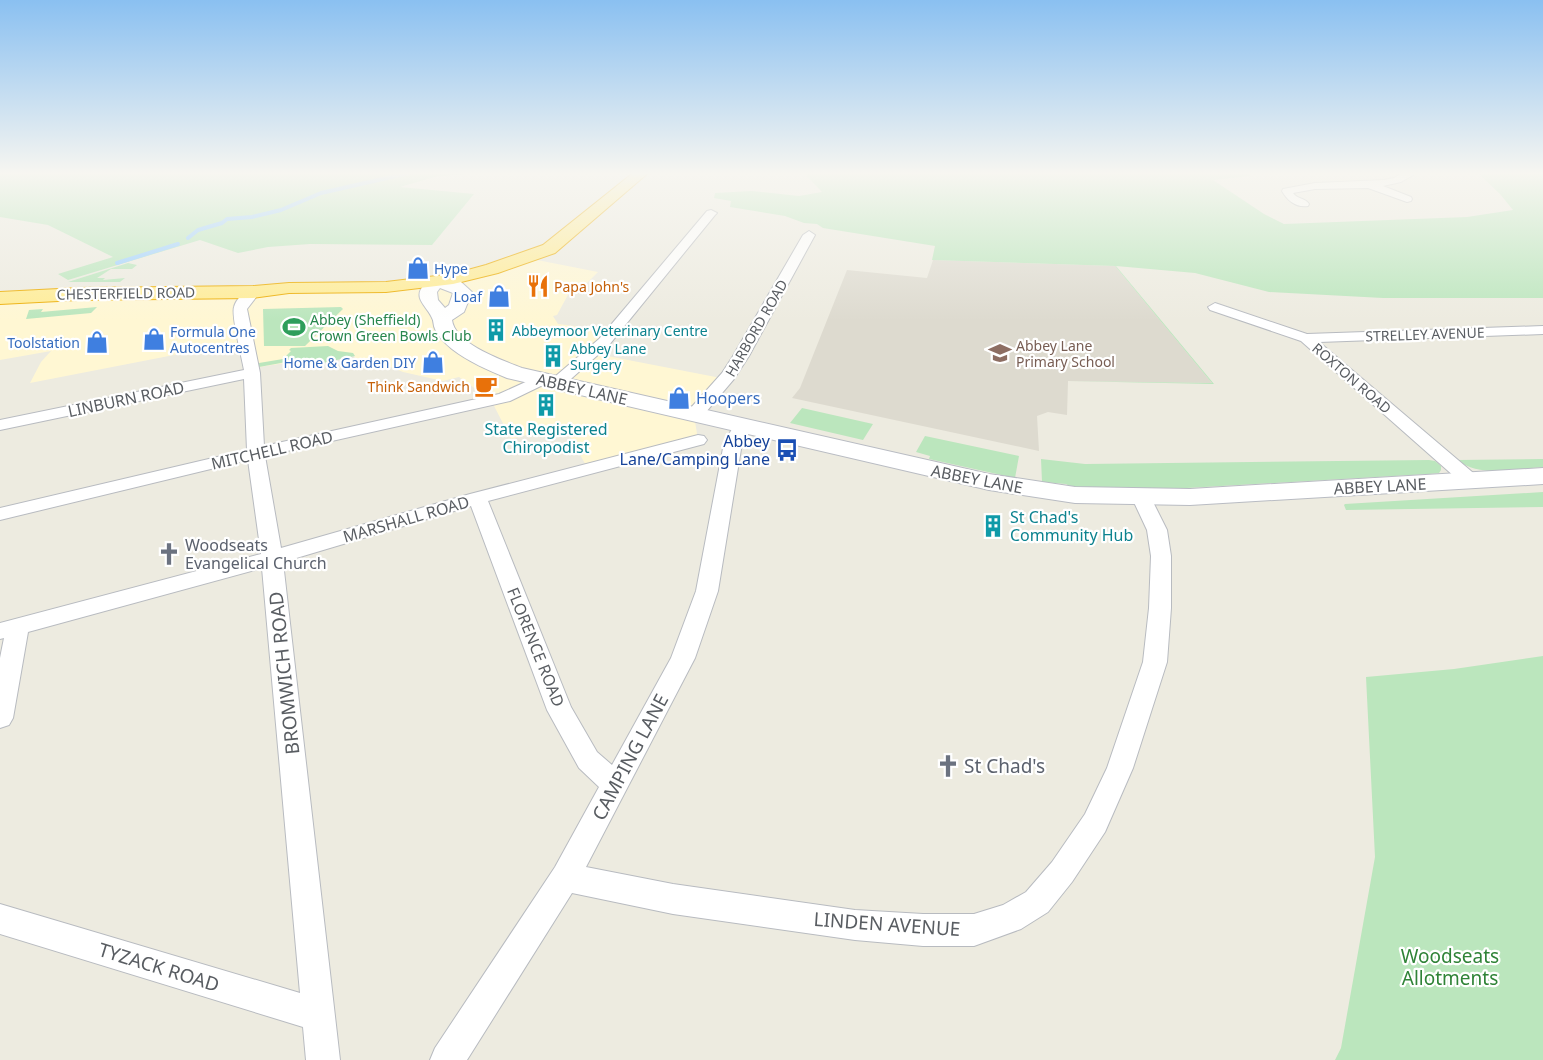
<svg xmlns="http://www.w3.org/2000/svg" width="1543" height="1060" font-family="'Noto Sans',sans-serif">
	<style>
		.commercial { fill: #fff7d3 }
		.education { fill: #dddacf }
		.green { fill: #bbe6bd }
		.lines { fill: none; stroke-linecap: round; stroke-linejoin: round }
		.stream { stroke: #9ed1ff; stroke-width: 4 }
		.minor-casing { stroke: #b8bbc0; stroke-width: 2 }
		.secondary-casing { stroke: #b9bcc3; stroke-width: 2 }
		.trunk-casing { stroke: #edad00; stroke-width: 2 }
		.minor { fill: #fff; fill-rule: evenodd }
		.secondary { fill: #fff; fill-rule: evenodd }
		.trunk { fill: #ffec94; fill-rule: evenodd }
		.labels { text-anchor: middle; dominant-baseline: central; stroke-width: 4.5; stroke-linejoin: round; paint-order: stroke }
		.far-shop-label { font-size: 14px; fill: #366cbe; stroke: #fff; text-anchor: end }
		.far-food-label { font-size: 14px; fill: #c56008; stroke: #fff; text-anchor: start }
		.far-street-label { font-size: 14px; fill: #595d62; stroke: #fff }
		.far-leisure-label { font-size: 14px; fill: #27864d; stroke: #fff; text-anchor: start }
		.far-culture-label { font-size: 14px; fill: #0d838f; stroke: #fff; text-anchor: start }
		.far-education-label { font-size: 14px; fill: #785e54; stroke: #fff; text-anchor: start }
		.street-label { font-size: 16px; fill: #595d62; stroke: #fff }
		.shop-label { font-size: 16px; fill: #366cbe; stroke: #fff; text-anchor: start }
		.culture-label { font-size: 16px; fill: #0d838f; stroke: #fff }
		.transit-label { font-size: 16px; fill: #164399; stroke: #fff; text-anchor: end }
		.worship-label { font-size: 16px; fill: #5b616d; stroke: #fff; text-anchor: start }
		.near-street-label { font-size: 19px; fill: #595d62; stroke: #fff }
		.near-worship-label { font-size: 19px; fill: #5b616d; stroke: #fff; text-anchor: start }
		.near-park-label { font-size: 19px; fill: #2f8337; stroke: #fff }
	</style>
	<rect width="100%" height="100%" fill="#edebe0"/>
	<!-- commercial -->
	<path class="commercial" d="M 527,258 L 598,272 L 578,292 L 570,291 L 557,315 L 553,316 L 558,324 L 614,331 L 592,353 L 726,379 L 694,415 L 698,440 L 588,469 L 564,426 L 511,439 L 491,400 L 459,377 L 443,381 L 403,372 L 388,366 L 356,361 L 353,353 L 259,367 L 246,341 L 30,383 L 41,362 L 51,351 L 0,360 L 0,298 L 419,288 L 457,282 Z"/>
	<!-- education -->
	<path class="education" d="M 933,260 L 1115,266 L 1212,383 L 1068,381 L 1067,415 L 1048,412 L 1037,416 L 1039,451 L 792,398 L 800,388 L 847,270 L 927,278 Z"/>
	<!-- green -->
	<path class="green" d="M 0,173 L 475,173 L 434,177 L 400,187 L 474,194 L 432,245 L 310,244 L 268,247 L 238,253 L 200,240 L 68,280 L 58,274 L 113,257 L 48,225 L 0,217 Z
		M 804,173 L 1245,173 L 1251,176 L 1213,180 L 1264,214 L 1284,224 L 1467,217 L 1513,210 L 1500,194 L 1478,173 L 1543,173 L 1543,298 L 1383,298 L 1269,292 L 1195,273 L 1116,266 L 1214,384 L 1067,381 L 1212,383 L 1115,266 L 932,260 L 935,246 L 823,228 L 817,224 L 804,223 L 785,216 L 730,207 L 731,201 L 714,198 L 715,193 L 752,191 L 799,196 L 822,192 Z
		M 128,263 L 137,265 L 132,269 L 111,269 L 97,278 L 105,278 L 103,280 L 125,278 L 120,282 L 68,282 Z
		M 97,307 L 91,313 L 26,319 L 29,310 L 43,309 L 41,312 Z
		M 341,307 L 343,309 L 305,346 L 264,346 L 263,309 Z
		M 328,346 L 338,351 L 353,353 L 355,356 L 295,369 L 292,361 L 259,367 L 259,363 L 283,359 L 291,351 L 289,350 L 291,348 Z
		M 802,408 L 873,424 L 863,440 L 790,423 Z
		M 925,436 L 1019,456 L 1015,478 L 929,459 L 930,456 L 916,452 Z
		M 1041,459 L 1085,464 L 1429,460 L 1435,461 L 1441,466 L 1441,470 L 1439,473 L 1429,474 L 1119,492 L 1075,489 L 1066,484 L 1042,482 Z
		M 1543,459 L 1543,467 C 1515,469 1480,478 1457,460 Z
		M 1543,492 L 1543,507 L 1346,510 L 1344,505 L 1345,504 Z
		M 1543,656 L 1543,1060 L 1335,1060 L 1341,1048 L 1375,857 L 1366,677 L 1454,669 Z"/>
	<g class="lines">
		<!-- stream -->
		<path class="stream" d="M 188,238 L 198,230 L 222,223 L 227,219 L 252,217 L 281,210 L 321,193 L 409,173
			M 117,263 L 178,244"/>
		<defs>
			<path id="minor" d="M 1402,173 L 1412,173 L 1413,175 L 1401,182 L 1383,186 L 1411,197 L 1412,199 L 1411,201 L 1407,202 L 1368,188 L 1315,189 L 1293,193 C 1297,199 1305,198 1309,204 L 1308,206 C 1296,208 1287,200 1282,191 L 1283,189 L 1315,183 L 1384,180 L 1394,178 Z
				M 711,210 L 717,213 L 715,215 L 609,345 L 563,386 L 551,386 L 549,383 L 551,380 L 599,339 L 707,211 Z
				M 809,231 L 815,235 L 749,356 L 734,379 L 700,419 L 688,419 L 686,415 L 688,411 L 722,373 L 733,356 L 803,235 Z
				M 253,288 L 260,292 L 247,309 L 260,373 L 264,446 L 499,394 L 541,375 L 547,377 L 549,380 L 547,383 L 510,401 L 265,456 L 281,548 L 470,494 L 698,435 L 704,436 L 707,440 L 704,444 L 488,501 L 571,707 L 597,752 L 612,765 L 671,658 L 696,591 L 724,443 L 736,422 L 742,421 L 748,422 L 751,426 L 742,443 L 718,591 L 695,658 L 586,867 L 673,884 L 855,910 L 923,914 L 974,914 L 1003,905 L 1026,892 L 1052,862 L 1085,814 L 1107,768 L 1143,662 L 1149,608 L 1151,556 L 1147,530 L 1132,498 L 1135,494 L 1142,492 L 1149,494 L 1167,530 L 1171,556 L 1171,608 L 1167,662 L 1133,768 L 1105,832 L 1072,882 L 1048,912 L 1021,929 L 974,946 L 923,946 L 855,940 L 673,914 L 572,893 L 467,1060 L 430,1060 L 435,1048 L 555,867 L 599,787 L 579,768 L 547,710 L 471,506 L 283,562 L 340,1060 L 306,1060 L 303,1027 L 0,934 L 0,904 L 300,993 L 262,568 L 28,632 L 13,718 L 9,725 L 0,728 L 0,658 L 4,638 L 0,639 L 0,623 L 261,554 L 248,460 L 0,520 L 0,508 L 247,450 L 244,379 L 0,430 L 0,420 L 244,370 C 242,358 231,316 234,307 C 236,299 245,290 253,288 Z
				M 1215,303 L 1307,334 L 1543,326 L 1543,334 L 1319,342 L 1478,477 L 1480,481 L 1478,485 L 1471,487 L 1464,485 L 1301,341 L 1210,310 L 1208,307 Z"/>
			<path id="secondary" d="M 436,277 L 461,282 L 472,292 L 464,312 L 452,320 C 455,344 502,360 522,368 L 989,474 L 1075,487 L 1190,489 L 1543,468 L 1543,484 L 1190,505 L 1075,503 L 989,490 L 507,378 C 488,370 469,362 452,349 C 446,344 438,337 435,329 C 433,325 434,321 432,318 C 427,306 412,298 424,285 C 428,280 430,278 436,277 ZM 440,288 L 453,293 L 449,305 L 445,308 L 438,300 L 437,292 Z"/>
			<path id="trunk" d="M 633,173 L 648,173 L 555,253 L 498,273 L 453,284 L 386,292 L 289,293 L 253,298 L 78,300 L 0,304 L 0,292 L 78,288 L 253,286 L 289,283 L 386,282 L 453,274 L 486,265 L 543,245 Z"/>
		</defs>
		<!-- minor casing -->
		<use href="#minor" class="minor-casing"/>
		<!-- secondary casing -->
		<use href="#secondary" class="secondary-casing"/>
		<!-- trunk casing -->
		<use href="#trunk" class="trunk-casing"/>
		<!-- minor -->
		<use href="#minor" class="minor"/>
		<!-- secondary -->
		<use href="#secondary" class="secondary"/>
		<!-- trunk -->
		<use href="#trunk" class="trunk"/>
	</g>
	<!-- sky -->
	<linearGradient id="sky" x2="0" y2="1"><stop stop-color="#8ac0f1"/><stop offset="0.54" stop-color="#f7f6f1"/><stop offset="1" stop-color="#f7f6f1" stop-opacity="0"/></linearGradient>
	<rect width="1543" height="321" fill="url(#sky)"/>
	<!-- icons -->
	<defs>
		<symbol id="shop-bare" viewBox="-9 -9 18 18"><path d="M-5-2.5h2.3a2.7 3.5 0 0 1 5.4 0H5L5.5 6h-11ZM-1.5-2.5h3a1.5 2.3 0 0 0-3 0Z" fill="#3f7fe0" stroke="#fff" stroke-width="2.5" paint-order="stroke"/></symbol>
		<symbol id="restaurant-bare" viewBox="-9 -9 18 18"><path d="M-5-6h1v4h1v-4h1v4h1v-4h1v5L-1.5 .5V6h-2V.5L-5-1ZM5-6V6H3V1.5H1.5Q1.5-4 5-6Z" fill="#e8710a" stroke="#fff" stroke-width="2.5" paint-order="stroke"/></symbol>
		<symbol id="stadium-bare" viewBox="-9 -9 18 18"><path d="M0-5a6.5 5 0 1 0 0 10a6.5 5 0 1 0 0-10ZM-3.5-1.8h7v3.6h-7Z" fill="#2e9e5b" stroke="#fff" stroke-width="2.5" paint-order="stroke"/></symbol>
		<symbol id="building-bare" viewBox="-9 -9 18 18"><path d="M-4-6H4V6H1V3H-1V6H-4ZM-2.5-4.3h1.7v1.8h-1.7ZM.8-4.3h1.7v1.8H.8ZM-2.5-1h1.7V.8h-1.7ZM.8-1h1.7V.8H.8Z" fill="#0f9aa8" stroke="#fff" stroke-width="2.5" paint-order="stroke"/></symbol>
		<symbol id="school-bare" viewBox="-9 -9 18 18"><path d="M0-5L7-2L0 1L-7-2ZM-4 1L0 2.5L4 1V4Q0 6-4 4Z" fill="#8d6e63" stroke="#fff" stroke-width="2.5" paint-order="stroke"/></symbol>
		<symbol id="cafe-bare" viewBox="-9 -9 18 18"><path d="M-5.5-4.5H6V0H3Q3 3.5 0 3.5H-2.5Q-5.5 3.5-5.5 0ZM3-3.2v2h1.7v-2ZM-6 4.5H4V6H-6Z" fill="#e8710a" stroke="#fff" stroke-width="2.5" paint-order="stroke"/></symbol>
		<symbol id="bus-bare" viewBox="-9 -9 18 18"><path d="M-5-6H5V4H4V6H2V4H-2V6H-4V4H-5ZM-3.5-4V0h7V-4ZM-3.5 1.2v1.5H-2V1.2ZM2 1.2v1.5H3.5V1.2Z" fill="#1a4fb4" stroke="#fff" stroke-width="2.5" paint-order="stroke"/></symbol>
		<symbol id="church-bare" viewBox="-9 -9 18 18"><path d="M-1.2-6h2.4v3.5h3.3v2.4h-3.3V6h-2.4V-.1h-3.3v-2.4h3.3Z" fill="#6b7280" stroke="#fff" stroke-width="2.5" paint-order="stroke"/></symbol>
	</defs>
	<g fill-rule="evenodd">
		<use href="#shop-bare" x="402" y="252" width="32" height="32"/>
		<use href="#restaurant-bare" x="522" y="270" width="32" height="32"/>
		<use href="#shop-bare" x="483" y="280" width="32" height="32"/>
		<use href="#stadium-bare" x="278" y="311" width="32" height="32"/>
		<use href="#building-bare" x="480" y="314" width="32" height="32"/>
		<use href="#shop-bare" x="138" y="323" width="32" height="32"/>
		<use href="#shop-bare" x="81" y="326" width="32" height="32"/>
		<use href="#school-bare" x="984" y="337" width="32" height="32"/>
		<use href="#building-bare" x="537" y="340" width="32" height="32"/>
		<use href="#shop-bare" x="417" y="346" width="32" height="32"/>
		<use href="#cafe-bare" x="470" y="370" width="32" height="32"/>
		<use href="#shop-bare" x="663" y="382" width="32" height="32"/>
		<use href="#building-bare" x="530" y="389" width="32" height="32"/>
		<use href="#bus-bare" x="771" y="434" width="32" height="32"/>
		<use href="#building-bare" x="977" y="510" width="32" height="32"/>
		<use href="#church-bare" x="153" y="538" width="32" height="32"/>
		<use href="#church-bare" x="932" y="750" width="32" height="32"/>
	</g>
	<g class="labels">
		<!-- far-shop labels -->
		<g class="far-shop-label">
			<text x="434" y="268" text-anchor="start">Hype</text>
			<text x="482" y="296">Loaf</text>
			<text x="170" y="331" text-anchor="start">Formula One<tspan x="170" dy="16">Autocentres</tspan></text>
			<text x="80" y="342">Toolstation</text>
			<text x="416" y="362">Home &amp; Garden DIY</text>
		</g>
		<!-- far-food labels -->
		<g class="far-food-label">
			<text x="554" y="286">Papa John's</text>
			<text x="470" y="386" text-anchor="end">Think Sandwich</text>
		</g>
		<!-- far-street labels -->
		<g class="far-street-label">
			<text transform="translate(126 293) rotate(-1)">CHESTERFIELD ROAD</text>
			<text transform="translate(756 328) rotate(-60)">HARBORD ROAD</text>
			<text transform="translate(1425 334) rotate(-2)">STRELLEY AVENUE</text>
			<text transform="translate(1352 378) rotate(41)">ROXTON ROAD</text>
		</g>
		<!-- far-leisure labels -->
		<g class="far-leisure-label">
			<text x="310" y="319">Abbey (Sheffield)<tspan x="310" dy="16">Crown Green Bowls Club</tspan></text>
		</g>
		<!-- far-culture labels -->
		<g class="far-culture-label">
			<text x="512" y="330">Abbeymoor Veterinary Centre</text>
			<text x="570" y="348">Abbey Lane<tspan x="570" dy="16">Surgery</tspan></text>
		</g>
		<!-- far-education labels -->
		<g class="far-education-label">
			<text x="1016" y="345">Abbey Lane<tspan x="1016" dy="16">Primary School</tspan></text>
		</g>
		<!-- street labels -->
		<g class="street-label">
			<text transform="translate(582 389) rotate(13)">ABBEY LANE</text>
			<text transform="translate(126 399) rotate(-12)">LINBURN ROAD</text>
			<text transform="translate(272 450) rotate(-13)">MITCHELL ROAD</text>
			<text transform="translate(977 479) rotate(11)">ABBEY LANE</text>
			<text transform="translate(1380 486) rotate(-3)">ABBEY LANE</text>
			<text transform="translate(406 519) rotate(-16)">MARSHALL ROAD</text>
			<text transform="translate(536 647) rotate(68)">FLORENCE ROAD</text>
		</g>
		<!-- shop labels -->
		<g class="shop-label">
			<text x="696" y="398">Hoopers</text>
		</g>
		<!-- culture labels -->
		<g class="culture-label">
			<text x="546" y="429">State Registered<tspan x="546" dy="18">Chiropodist</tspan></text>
			<text x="1010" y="517" text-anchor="start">St Chad's<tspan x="1010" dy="18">Community Hub</tspan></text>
		</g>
		<!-- transit labels -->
		<g class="transit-label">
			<text x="770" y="441">Abbey<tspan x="770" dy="18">Lane/Camping Lane</tspan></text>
		</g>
		<!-- worship labels -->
		<g class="worship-label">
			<text x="185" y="545">Woodseats<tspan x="185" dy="18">Evangelical Church</tspan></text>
		</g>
		<!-- near-street labels -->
		<g class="near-street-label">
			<text transform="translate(284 673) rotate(-96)">BROMWICH ROAD</text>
			<text transform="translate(630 757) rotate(-62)">CAMPING LANE</text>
			<text transform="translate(887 924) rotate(4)">LINDEN AVENUE</text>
			<text transform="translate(159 967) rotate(17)">TYZACK ROAD</text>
		</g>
		<!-- near-worship labels -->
		<g class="near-worship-label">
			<text x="964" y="766">St Chad's</text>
		</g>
		<!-- near-park labels -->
		<g class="near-park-label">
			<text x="1450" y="956">Woodseats<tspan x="1450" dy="22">Allotments</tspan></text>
		</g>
	</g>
</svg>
